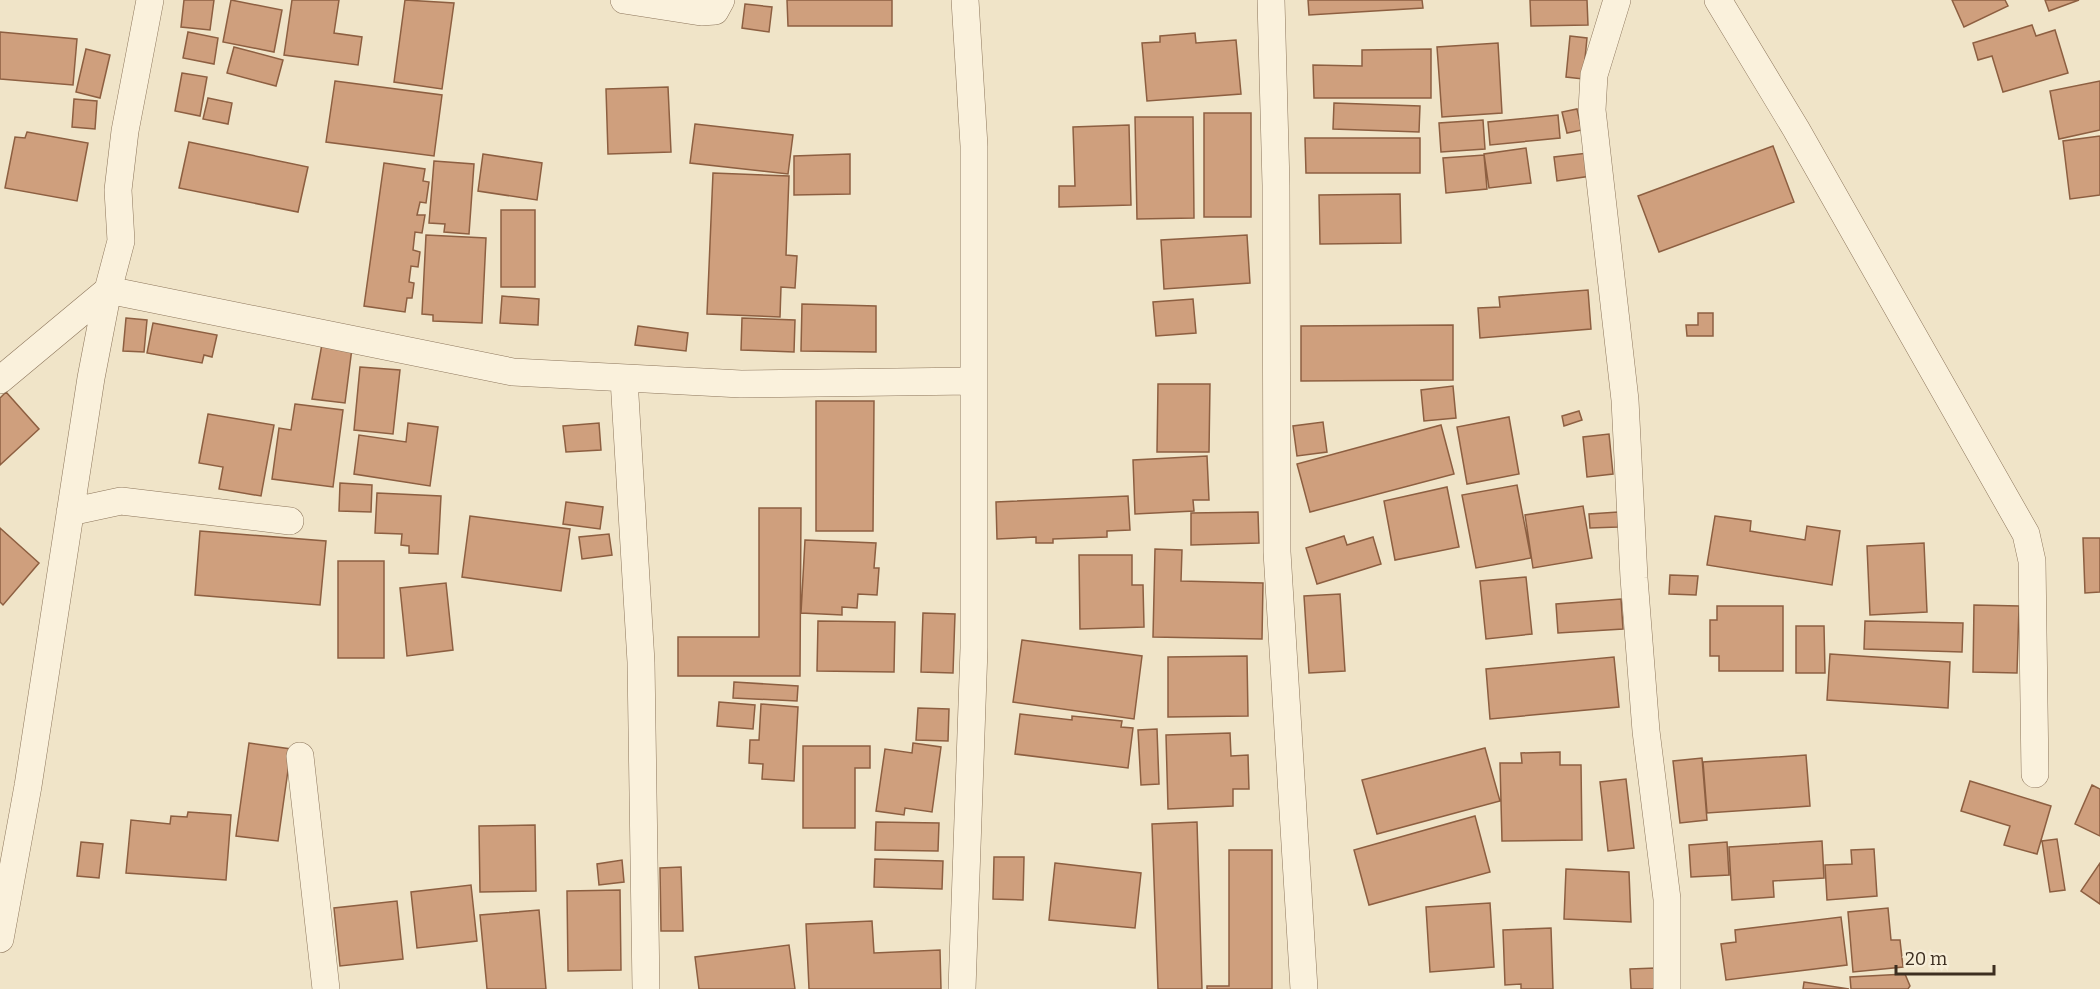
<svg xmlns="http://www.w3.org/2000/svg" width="2100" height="989" font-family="Bitter,serif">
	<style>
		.building { fill: #cf9f7d; stroke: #8d5f41; stroke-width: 1.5 }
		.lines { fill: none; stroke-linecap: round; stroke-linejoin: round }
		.street-casing { stroke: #8d765c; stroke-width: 28 }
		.street { stroke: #faf1dc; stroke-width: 27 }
	</style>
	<rect width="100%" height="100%" fill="#f0e4c8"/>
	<!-- building -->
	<path class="building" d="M 184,0 L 214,0 L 210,30 L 181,27 Z
		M 231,0 L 282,10 L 274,52 L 223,42 Z
		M 292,0 L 339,0 L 334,33 L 362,37 L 358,65 L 284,55 Z
		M 405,0 L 454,3 L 442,89 L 394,82 Z
		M 787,0 L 892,0 L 892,26 L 788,26 Z
		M 1308,0 L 1422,0 L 1423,8 L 1309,15 Z
		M 1530,0 L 1587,0 L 1588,25 L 1531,26 Z
		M 1952,0 L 2005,0 L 2008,6 L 1964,27 Z
		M 2045,0 L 2079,0 L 2049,11 Z
		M 745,4 L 772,7 L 769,32 L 742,28 Z
		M 2032,25 L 2036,36 L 2055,30 L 2068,73 L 2003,92 L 1992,56 L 1978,60 L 1973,43 Z
		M 0,32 L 77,39 L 73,85 L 0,79 Z
		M 188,32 L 218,38 L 214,64 L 183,58 Z
		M 1195,33 L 1196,43 L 1236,40 L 1241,94 L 1147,101 L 1142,43 L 1160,42 L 1160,36 Z
		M 1570,36 L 1587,38 L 1583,79 L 1566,77 Z
		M 1498,43 L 1502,113 L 1442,117 L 1437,47 Z
		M 234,47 L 283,60 L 276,86 L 227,73 Z
		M 86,49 L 110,55 L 100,98 L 76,92 Z
		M 1431,49 L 1431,98 L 1314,98 L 1313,65 L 1362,66 L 1362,50 Z
		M 182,73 L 207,77 L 200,116 L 175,111 Z
		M 335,81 L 442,95 L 434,156 L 326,142 Z
		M 2100,81 L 2100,130 L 2059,139 L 2050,91 Z
		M 668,87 L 671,152 L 608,154 L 606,89 Z
		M 208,98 L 232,103 L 228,124 L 203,119 Z
		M 74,99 L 97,101 L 95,129 L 72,127 Z
		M 1334,103 L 1420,106 L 1419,132 L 1333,129 Z
		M 1577,109 L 1582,130 L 1567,133 L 1562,112 Z
		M 1204,113 L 1251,113 L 1251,217 L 1204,217 Z
		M 1558,115 L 1560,138 L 1490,145 L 1488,122 Z
		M 1135,117 L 1193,117 L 1194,218 L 1137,219 Z
		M 1483,120 L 1485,149 L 1441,152 L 1439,123 Z
		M 695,124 L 793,135 L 788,174 L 690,163 Z
		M 1129,125 L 1131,205 L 1059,207 L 1059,186 L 1075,186 L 1073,127 Z
		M 27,132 L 88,143 L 77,201 L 5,188 L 15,137 L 25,138 Z
		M 2100,136 L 2100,195 L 2070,199 L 2063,141 Z
		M 1305,138 L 1420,138 L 1420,173 L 1306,173 Z
		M 189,142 L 308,167 L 298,212 L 179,188 Z
		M 1773,146 L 1794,202 L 1659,252 L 1638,196 Z
		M 1526,148 L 1531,183 L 1489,188 L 1484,154 Z
		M 1588,153 L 1591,176 L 1557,181 L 1554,157 Z
		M 483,154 L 542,163 L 537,200 L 478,191 Z
		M 850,154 L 850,194 L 794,195 L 794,156 Z
		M 1484,155 L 1487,189 L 1446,193 L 1443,158 Z
		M 434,161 L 474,164 L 469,234 L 444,232 L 445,224 L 429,223 Z
		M 384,163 L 425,169 L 423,181 L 429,182 L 426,203 L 420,202 L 417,215 L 425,215 L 422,233 L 415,232 L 413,250 L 420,252 L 418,267 L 411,266 L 409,282 L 414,283 L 412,298 L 407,298 L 405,312 L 364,306 Z
		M 713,173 L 789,176 L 786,255 L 797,256 L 795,288 L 781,287 L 780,317 L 707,314 Z
		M 1400,194 L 1401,243 L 1320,244 L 1319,195 Z
		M 501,210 L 535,210 L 535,287 L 501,287 Z
		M 426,235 L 486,238 L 482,323 L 433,321 L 433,315 L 422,314 Z
		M 1247,235 L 1250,283 L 1164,289 L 1161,240 Z
		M 1588,290 L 1591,329 L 1480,338 L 1478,308 L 1500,307 L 1499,297 Z
		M 502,296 L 539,299 L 538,325 L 500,323 Z
		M 1193,299 L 1196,333 L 1156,336 L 1153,302 Z
		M 802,304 L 876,306 L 876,352 L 801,351 Z
		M 1698,313 L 1713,313 L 1713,336 L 1687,336 L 1686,325 L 1698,325 Z
		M 126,318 L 147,320 L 144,352 L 123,351 Z
		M 742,318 L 795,320 L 794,352 L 741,350 Z
		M 153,323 L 217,335 L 212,357 L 204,355 L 202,363 L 147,353 Z
		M 1453,325 L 1453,380 L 1301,381 L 1301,326 Z
		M 638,326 L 688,333 L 686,351 L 635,345 Z
		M 322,344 L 352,348 L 345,403 L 312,399 Z
		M 360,367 L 400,370 L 393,434 L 354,430 Z
		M 1158,384 L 1210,384 L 1209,452 L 1157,452 Z
		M 1453,386 L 1456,418 L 1424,421 L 1421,390 Z
		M 6,392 L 39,429 L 0,465 L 0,398 Z
		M 816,401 L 874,401 L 873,531 L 816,531 Z
		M 295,404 L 343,410 L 333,487 L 272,479 L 279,428 L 291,430 Z
		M 1579,411 L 1582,420 L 1564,426 L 1562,416 Z
		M 208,414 L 274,425 L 261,496 L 219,489 L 223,467 L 199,463 Z
		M 1509,417 L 1519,474 L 1467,484 L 1457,427 Z
		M 1323,422 L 1327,452 L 1297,456 L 1293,426 Z
		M 408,423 L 438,427 L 430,486 L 354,474 L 359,435 L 406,442 Z
		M 599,423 L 601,450 L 566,452 L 563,426 Z
		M 1441,425 L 1454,474 L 1310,512 L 1297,464 Z
		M 1609,434 L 1613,474 L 1587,477 L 1583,437 Z
		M 1207,456 L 1209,500 L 1193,500 L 1194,511 L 1135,514 L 1133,460 Z
		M 340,483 L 372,485 L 371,512 L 339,511 Z
		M 1517,485 L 1531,558 L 1476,568 L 1462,495 Z
		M 1447,487 L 1459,547 L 1395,560 L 1384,501 Z
		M 377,493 L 441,496 L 438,554 L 409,553 L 409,546 L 401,545 L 402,534 L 375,533 Z
		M 1128,496 L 1130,530 L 1107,531 L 1107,537 L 1053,539 L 1053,543 L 1036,543 L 1036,537 L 997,539 L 996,502 Z
		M 566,502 L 603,507 L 600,529 L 563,524 Z
		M 1583,506 L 1592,558 L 1533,568 L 1525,515 Z
		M 759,508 L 801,508 L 800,676 L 678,676 L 678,637 L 759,637 Z
		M 1258,512 L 1259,543 L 1191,545 L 1191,513 Z
		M 1618,512 L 1618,527 L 1590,528 L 1589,514 Z
		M 470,516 L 570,529 L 561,591 L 462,577 Z
		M 1715,516 L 1751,521 L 1750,531 L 1805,540 L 1807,526 L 1840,531 L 1832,585 L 1707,565 Z
		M 0,528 L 39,563 L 3,605 L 0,602 Z
		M 200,531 L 326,541 L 320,605 L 195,595 Z
		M 609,534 L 612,555 L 582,559 L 579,537 Z
		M 1344,536 L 1347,545 L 1373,537 L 1381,564 L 1317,584 L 1306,548 Z
		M 2083,538 L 2100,538 L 2100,592 L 2085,593 Z
		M 805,540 L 876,543 L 874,568 L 879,568 L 877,595 L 858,594 L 857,608 L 842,607 L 842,615 L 801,613 Z
		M 1924,543 L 1927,612 L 1870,615 L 1867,546 Z
		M 1155,549 L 1182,550 L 1181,581 L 1263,583 L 1262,639 L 1153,637 Z
		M 1079,555 L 1132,555 L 1132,585 L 1143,585 L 1144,627 L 1080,629 Z
		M 338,561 L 384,561 L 384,658 L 338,658 Z
		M 1670,575 L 1698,576 L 1696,595 L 1669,594 Z
		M 1526,577 L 1532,634 L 1486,639 L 1480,581 Z
		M 446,583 L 453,650 L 407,656 L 400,588 Z
		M 1340,594 L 1345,671 L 1309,673 L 1304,596 Z
		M 1621,599 L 1623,629 L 1558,633 L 1556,604 Z
		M 1974,605 L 2019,606 L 2017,673 L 1973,672 Z
		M 1717,606 L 1783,606 L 1783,671 L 1719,671 L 1719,656 L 1710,656 L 1710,620 L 1717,620 Z
		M 923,613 L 955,614 L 953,673 L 921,672 Z
		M 818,621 L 895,622 L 894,672 L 817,671 Z
		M 1865,621 L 1963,623 L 1962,652 L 1864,649 Z
		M 1796,626 L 1824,626 L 1825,673 L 1796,673 Z
		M 1022,640 L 1142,656 L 1134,719 L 1013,702 Z
		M 1830,654 L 1950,662 L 1948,708 L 1827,700 Z
		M 1247,656 L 1248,716 L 1168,717 L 1168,657 Z
		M 1614,657 L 1619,707 L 1490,719 L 1486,669 Z
		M 734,682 L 798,686 L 797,701 L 733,698 Z
		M 719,702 L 755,705 L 753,729 L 717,726 Z
		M 761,704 L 798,707 L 794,781 L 762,779 L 763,764 L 749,763 L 750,740 L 759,740 Z
		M 918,708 L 949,709 L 948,741 L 916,740 Z
		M 1020,714 L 1072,720 L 1072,716 L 1122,721 L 1121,727 L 1133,728 L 1128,768 L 1015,754 Z
		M 1157,729 L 1159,784 L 1141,785 L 1138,730 Z
		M 1230,733 L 1231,756 L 1248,755 L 1249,789 L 1233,789 L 1233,806 L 1168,809 L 1166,735 Z
		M 249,743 L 291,749 L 278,841 L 236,836 Z
		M 913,743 L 941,747 L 932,812 L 905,808 L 904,815 L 876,811 L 885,749 L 912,753 Z
		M 803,746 L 870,746 L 870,768 L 855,768 L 855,828 L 803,828 Z
		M 1485,748 L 1500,801 L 1377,834 L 1362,780 Z
		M 1560,752 L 1560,765 L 1581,765 L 1582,840 L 1502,841 L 1500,763 L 1522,763 L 1521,753 Z
		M 1806,755 L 1810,806 L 1707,813 L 1703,762 Z
		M 1702,758 L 1707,820 L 1680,823 L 1673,761 Z
		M 1626,779 L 1634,848 L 1608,851 L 1600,782 Z
		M 1970,781 L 2051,806 L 2037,854 L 2004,845 L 2010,826 L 1961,811 Z
		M 2092,785 L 2100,789 L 2100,836 L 2075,824 Z
		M 188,812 L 231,815 L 226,880 L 126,873 L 131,820 L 170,824 L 171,816 L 187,817 Z
		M 1475,816 L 1490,872 L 1369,905 L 1354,850 Z
		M 876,822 L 939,823 L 938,851 L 875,850 Z
		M 1197,822 L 1202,989 L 1158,989 L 1152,824 Z
		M 535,825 L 536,891 L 480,892 L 479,826 Z
		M 2057,839 L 2065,890 L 2050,892 L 2042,841 Z
		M 1822,841 L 1824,878 L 1773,881 L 1774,897 L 1732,900 L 1729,847 Z
		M 81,842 L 103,844 L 99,878 L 77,876 Z
		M 1727,842 L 1729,875 L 1691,877 L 1689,845 Z
		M 1874,849 L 1877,896 L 1827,900 L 1825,865 L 1852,864 L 1851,850 Z
		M 1229,850 L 1272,850 L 1272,989 L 1207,989 L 1207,986 L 1229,986 Z
		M 994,857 L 1024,857 L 1023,900 L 993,899 Z
		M 875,859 L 943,861 L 942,889 L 874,887 Z
		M 622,860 L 624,882 L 599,885 L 597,864 Z
		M 1055,863 L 1141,873 L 1135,928 L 1049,920 Z
		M 2100,863 L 2100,904 L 2081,891 Z
		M 681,867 L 683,931 L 661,931 L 660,868 Z
		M 1566,869 L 1629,872 L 1631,922 L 1564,919 Z
		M 471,885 L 477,941 L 417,948 L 411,892 Z
		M 620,890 L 621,970 L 568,971 L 567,891 Z
		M 397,901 L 403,959 L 340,966 L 334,908 Z
		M 1490,903 L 1494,967 L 1430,972 L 1426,907 Z
		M 1888,908 L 1891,940 L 1900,940 L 1903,967 L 1853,972 L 1848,912 Z
		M 539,910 L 546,989 L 487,989 L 480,915 Z
		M 1841,917 L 1847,965 L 1726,980 L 1721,944 L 1736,942 L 1735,930 Z
		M 872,921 L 874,953 L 940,950 L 941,989 L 809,989 L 806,924 Z
		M 1551,928 L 1553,989 L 1521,989 L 1521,984 L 1505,985 L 1503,930 Z
		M 789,945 L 795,989 L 699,989 L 695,957 Z
		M 1655,968 L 1655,989 L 1631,989 L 1630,969 Z
		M 1905,974 L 1910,986 L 1908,989 L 1851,989 L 1850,977 Z
		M 1804,982 L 1849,989 L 1803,989 Z"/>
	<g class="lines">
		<defs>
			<path id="street" d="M 624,0 L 701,12 L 715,11 L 721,0
				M 1271,0 L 1276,185 L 1277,552 L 1304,989
				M 1617,0 L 1594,75 L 1592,110 L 1625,400 L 1634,578 L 1646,731 L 1667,899 L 1667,989
				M 1718,0 L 1796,129 L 2026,534 L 2032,561 L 2035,774
				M 624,379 L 641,662 L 646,989
				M 0,380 L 108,290 L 513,372 L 741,384 L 972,381
				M 70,512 L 121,501 L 290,521
				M 300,756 L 326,989
				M 0,939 L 28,786 L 91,378 L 108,290 L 121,241 L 118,190 L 125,131 L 150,0
				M 962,989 L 974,648 L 974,146 L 965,0"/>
		</defs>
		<!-- street casing -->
		<use href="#street" class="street-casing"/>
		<!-- street -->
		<use href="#street" class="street"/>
	</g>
	<!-- scale -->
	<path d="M1896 965v9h98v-9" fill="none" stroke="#3d2e20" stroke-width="3"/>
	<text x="1905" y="965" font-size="18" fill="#3d2e20" stroke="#f7eed8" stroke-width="4.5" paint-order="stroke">20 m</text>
</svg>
